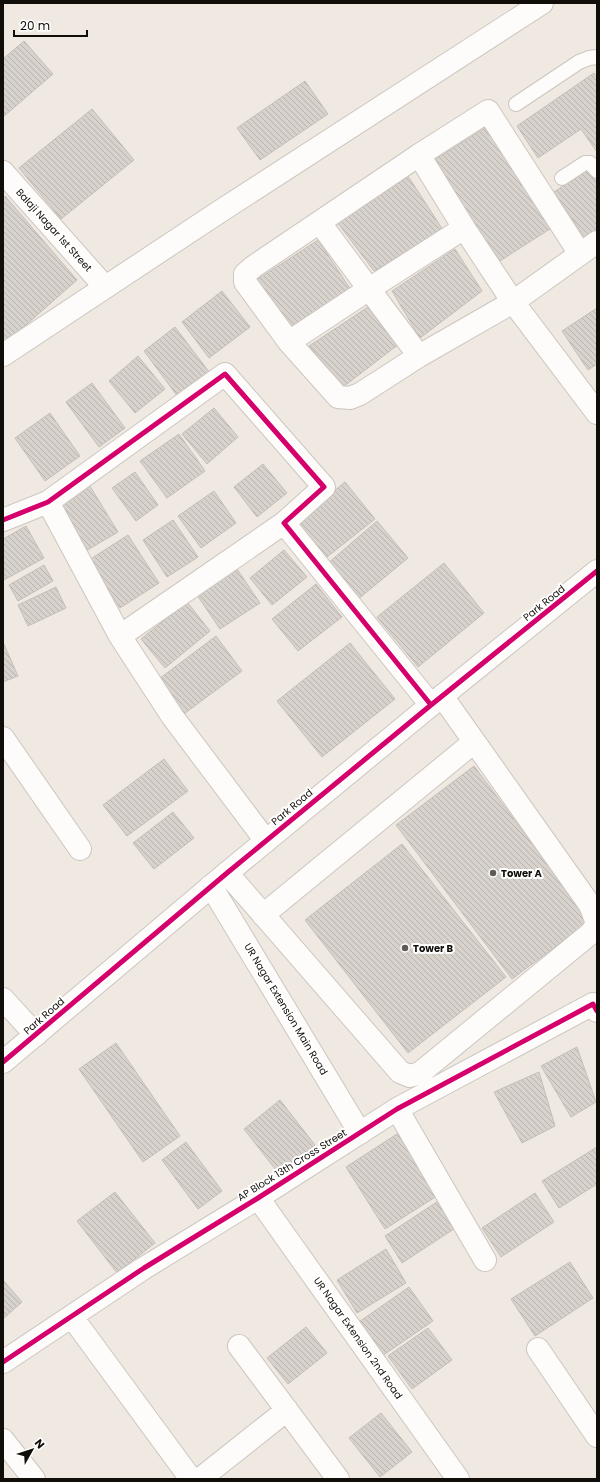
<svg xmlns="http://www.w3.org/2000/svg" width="600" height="1482" font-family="Poppins,sans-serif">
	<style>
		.building { fill: url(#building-back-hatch); stroke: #c4bfb8 }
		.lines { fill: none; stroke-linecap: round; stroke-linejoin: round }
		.lane-casing { stroke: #ccc6c0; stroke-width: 16 }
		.street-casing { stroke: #ccc6c0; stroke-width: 24 }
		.secondary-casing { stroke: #ccc6c0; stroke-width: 24 }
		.lane { stroke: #fdfcfa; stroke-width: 14 }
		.street { stroke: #fdfcfa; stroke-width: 22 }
		.secondary { stroke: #fdfcfa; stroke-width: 22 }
		.cycleway-casing { stroke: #fff; stroke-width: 8 }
		.cycleway { stroke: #d6006c; stroke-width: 5 }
		.poi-dot { fill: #5f5a54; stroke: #fff; stroke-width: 1.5 }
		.labels { text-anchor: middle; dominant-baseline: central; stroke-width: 4; stroke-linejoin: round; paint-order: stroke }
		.street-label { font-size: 10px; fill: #110d08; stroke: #fff }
		.poi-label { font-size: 10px; font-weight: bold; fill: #110d08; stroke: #fff; text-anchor: start }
	</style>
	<defs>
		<pattern id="building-back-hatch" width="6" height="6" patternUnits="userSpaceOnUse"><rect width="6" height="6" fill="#d8d2cc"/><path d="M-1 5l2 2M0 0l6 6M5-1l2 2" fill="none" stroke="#b8b3ae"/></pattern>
	</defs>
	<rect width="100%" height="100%" fill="#f0e9e1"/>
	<!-- building -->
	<path class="building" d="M 24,41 L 53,74 L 3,117 L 3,59 Z
		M 594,73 L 597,77 L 597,152 L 581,129 L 538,158 L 517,126 Z
		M 305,81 L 328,114 L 260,160 L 237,128 Z
		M 92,109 L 134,160 L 61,219 L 19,168 Z
		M 491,124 L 556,225 L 500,261 L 431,162 Z
		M 590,168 L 597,178 L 597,234 L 587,241 L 554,192 Z
		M 408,176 L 443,230 L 374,271 L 337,222 Z
		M 5,196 L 77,280 L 3,345 L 3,198 Z
		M 318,240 L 351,290 L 288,331 L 255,281 Z
		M 455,249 L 482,291 L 420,338 L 392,291 Z
		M 222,291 L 250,327 L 209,358 L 182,322 Z
		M 368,307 L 399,344 L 343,387 L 309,346 Z
		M 597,308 L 597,364 L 588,370 L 562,331 Z
		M 175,327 L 213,377 L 181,401 L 144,351 Z
		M 138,356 L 165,389 L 135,413 L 109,381 Z
		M 92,383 L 125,428 L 99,447 L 66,402 Z
		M 214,408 L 238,437 L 207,464 L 182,434 Z
		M 50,413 L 80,456 L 45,481 L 15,438 Z
		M 179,434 L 205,471 L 167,498 L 140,461 Z
		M 263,464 L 287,493 L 257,517 L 234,487 Z
		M 135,472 L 158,505 L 136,521 L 112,488 Z
		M 345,482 L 375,519 L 322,561 L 293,524 Z
		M 88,483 L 118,532 L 84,552 L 55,504 Z
		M 214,491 L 236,523 L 201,548 L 178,516 Z
		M 173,520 L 198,557 L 167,577 L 143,540 Z
		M 377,521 L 408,558 L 357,600 L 327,564 Z
		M 26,526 L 44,558 L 4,580 L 3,539 Z
		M 128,535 L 159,583 L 120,608 L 89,560 Z
		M 284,550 L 307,577 L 272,605 L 250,578 Z
		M 444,563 L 484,613 L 418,667 L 377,617 Z
		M 44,565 L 53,581 L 18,601 L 9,585 Z
		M 237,569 L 260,603 L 220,629 L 197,595 Z
		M 316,584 L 342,617 L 298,651 L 272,619 Z
		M 56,587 L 66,608 L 28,626 L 18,605 Z
		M 187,602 L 210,631 L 165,668 L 141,639 Z
		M 216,636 L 242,671 L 181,716 L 155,682 Z
		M 3,642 L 18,676 L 3,682 Z
		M 350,643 L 395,699 L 322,757 L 277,701 Z
		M 164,759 L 188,791 L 127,836 L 103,805 Z
		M 474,766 L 590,921 L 512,979 L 396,825 Z
		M 173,812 L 194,838 L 154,869 L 133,843 Z
		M 402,844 L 506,977 L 408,1053 L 305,920 Z
		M 116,1043 L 180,1136 L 143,1162 L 79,1069 Z
		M 577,1047 L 596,1102 L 571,1117 L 541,1066 Z
		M 539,1072 L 555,1126 L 522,1143 L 494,1092 Z
		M 280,1100 L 315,1145 L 279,1174 L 244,1129 Z
		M 400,1132 L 440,1194 L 385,1229 L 346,1167 Z
		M 186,1142 L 222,1191 L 198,1209 L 162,1160 Z
		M 597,1147 L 597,1184 L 559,1208 L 542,1181 Z
		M 115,1192 L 155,1243 L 117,1273 L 77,1221 Z
		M 535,1193 L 554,1222 L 501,1257 L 482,1228 Z
		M 443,1198 L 460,1225 L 402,1263 L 385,1236 Z
		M 386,1249 L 406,1283 L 357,1313 L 337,1280 Z
		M 570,1262 L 593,1298 L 535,1336 L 511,1299 Z
		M 3,1280 L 22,1302 L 3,1319 Z
		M 409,1287 L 433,1321 L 379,1358 L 356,1324 Z
		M 306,1327 L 327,1353 L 288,1384 L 267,1358 Z
		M 428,1328 L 452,1360 L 412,1389 L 388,1356 Z
		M 381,1413 L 412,1452 L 380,1477 L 349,1438 Z"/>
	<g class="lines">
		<defs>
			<path id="lane" d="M 516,104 L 579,62 L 589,58 L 597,57
				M 562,178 L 585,163 L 590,163 L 597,171"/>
			<path id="street" d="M 419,155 L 464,228 L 513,302 L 597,413
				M 3,172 L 105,287
				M 320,223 L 369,289 L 464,228
				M 289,342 L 245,282 L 245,274 L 253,267 L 419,155 L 488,111 L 580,254
				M 3,355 L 219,212 L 542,3
				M 419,356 L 369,289 L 289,342 L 338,397 L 350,398 L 360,394 L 419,356 L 513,302 L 597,242
				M 48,502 L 120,636 L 172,716 L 266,841
				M 3,520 L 48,502 L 225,374 L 324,487 L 284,523 L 431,705
				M 120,636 L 284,523
				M 442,696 L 590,905 L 597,923
				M 3,738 L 80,849
				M 227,873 L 400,1072 L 410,1076 L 420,1073 L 591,933 L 597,924
				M 211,886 L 360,1133
				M 263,915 L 474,742
				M 3,999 L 36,1035
				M 397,1109 L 485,1260
				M 258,1198 L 458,1479
				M 72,1317 L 191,1479
				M 239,1346 L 338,1479
				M 538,1349 L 597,1436
				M 3,1362 L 144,1268 L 258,1198 L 397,1109 L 593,1004 L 597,1011
				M 3,1440 L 34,1479
				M 200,1479 L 287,1410"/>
			<path id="secondary" d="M 3,1062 L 227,873 L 431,705 L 597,571"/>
		</defs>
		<!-- lane casing -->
		<use href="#lane" class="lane-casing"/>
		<!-- street casing -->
		<use href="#street" class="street-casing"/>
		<!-- secondary casing -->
		<use href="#secondary" class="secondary-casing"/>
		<!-- lane -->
		<use href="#lane" class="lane"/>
		<!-- street -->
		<use href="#street" class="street"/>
		<!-- secondary -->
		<use href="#secondary" class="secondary"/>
		<defs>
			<path id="cycleway" d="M 3,520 L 48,502 L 225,374 L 324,487 L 284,523 L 431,705
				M 3,1062 L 227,873 L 431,705 L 597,571
				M 3,1362 L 144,1268 L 258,1198 L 397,1109 L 593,1004 L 597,1011"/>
		</defs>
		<!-- cycleway casing -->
		<use href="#cycleway" class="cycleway-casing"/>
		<!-- cycleway -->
		<use href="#cycleway" class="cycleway"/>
	</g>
	<!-- markers -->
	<g class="poi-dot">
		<circle cx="493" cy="873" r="4"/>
		<circle cx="405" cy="948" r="4"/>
	</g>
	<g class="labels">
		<!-- street labels -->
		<g class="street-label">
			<text transform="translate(54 230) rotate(48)">Balaji Nagar 1st Street</text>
			<text transform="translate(544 603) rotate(-39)">Park Road</text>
			<text transform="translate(292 807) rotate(-40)">Park Road</text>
			<text transform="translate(286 1009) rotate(59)">UR Nagar Extension Main Road</text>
			<text transform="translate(44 1016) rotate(-41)">Park Road</text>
			<text transform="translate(292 1165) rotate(-32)">AP Block 13th Cross Street</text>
			<text transform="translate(358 1338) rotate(55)">UR Nagar Extension 2nd Road</text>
		</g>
		<!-- poi labels -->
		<g class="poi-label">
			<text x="501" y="873">Tower A</text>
			<text x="413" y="948">Tower B</text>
		</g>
	</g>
	<!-- border -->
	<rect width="600" height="1482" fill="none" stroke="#110d08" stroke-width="8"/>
	<!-- north arrow -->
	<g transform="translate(32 1450) rotate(51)" stroke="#ffffff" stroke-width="3" paint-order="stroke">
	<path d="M0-3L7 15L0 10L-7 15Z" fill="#110d08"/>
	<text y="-6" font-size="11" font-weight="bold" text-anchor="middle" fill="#110d08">N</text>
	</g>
	<!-- scale -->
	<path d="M14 30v6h73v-6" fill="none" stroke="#110d08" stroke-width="2"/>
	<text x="20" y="30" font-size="12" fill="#110d08" stroke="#ffffff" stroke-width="3" paint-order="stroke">20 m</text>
</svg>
